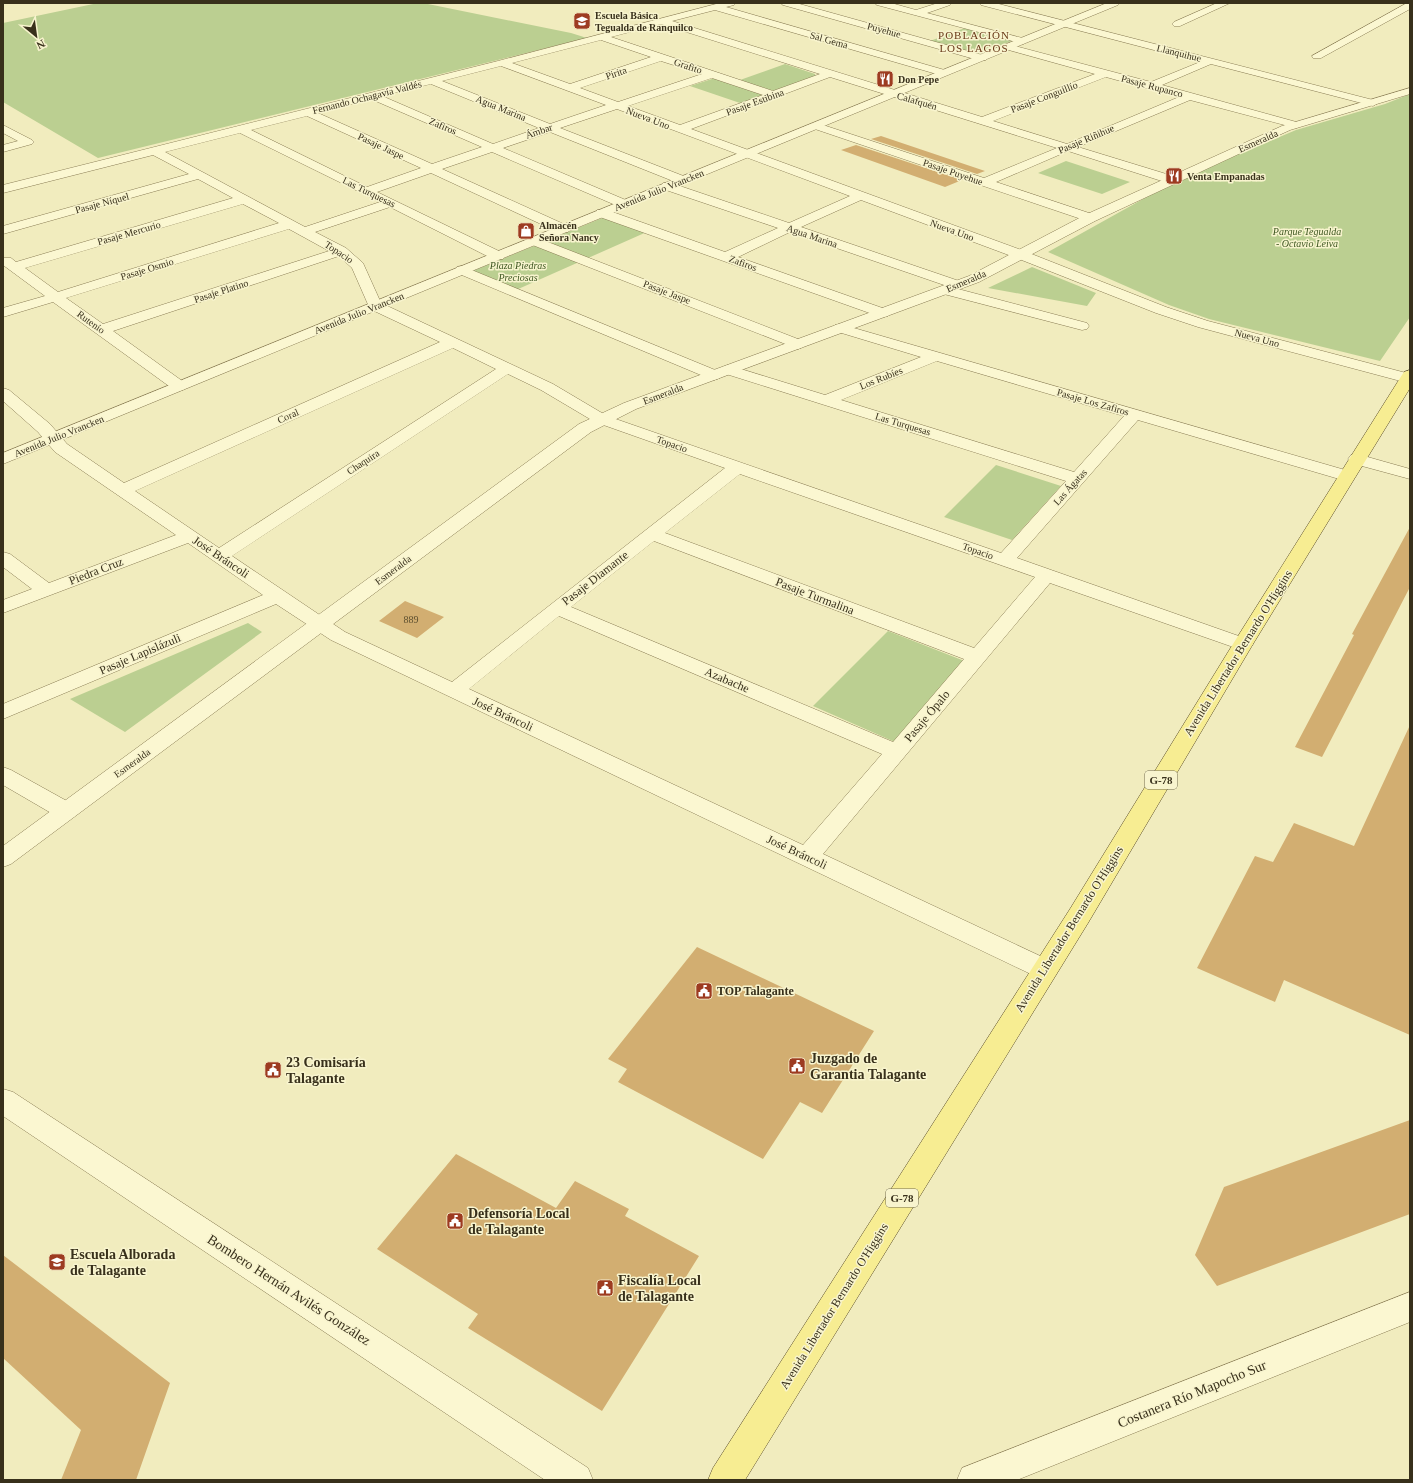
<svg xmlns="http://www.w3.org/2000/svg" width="1413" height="1483" font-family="'Times New Roman',serif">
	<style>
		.green { fill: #bbcf91 }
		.building { fill: #d2ae71 }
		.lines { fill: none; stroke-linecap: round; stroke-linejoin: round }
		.minor-casing { stroke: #8a7d55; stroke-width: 1 }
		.tertiary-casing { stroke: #8a7d55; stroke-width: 1 }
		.primary-casing { stroke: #57492a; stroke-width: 1 }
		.minor { fill: #fbf7d1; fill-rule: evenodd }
		.tertiary { fill: #fbf7d1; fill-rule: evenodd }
		.primary { fill: #f7ed92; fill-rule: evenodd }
		.labels { text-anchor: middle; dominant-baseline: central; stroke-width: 3; stroke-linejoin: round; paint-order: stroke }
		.far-poi-label { font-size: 10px; font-weight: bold; fill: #38301b; stroke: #f8f4ce; text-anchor: start }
		.far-street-label { font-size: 10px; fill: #38301b; stroke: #f8f4ce }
		.far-park-label { font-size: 10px; font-style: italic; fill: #3d5620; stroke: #f8f4ce }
		.number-label { font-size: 10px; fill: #5e5030 }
		.far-neighbourhood-label { font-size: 11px; letter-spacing: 1px; fill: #683918; stroke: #f8f4ce }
		.shield { fill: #f8f4ce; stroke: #726b51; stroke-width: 1 }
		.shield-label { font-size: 11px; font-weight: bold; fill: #38301b }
		.street-label { font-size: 12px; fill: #38301b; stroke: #f8f4ce }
		.poi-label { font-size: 12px; font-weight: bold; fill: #38301b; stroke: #f8f4ce; text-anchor: start }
		.near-poi-label { font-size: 14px; font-weight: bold; fill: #38301b; stroke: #f8f4ce; text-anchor: start }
		.near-street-label { font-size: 14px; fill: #38301b; stroke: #f8f4ce }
	</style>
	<rect width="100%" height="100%" fill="#f1ecbe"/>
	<!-- green -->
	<path class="green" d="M 98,3 L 423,3 L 571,33 L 587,38 L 98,158 L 3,102 L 3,23 Z
		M 965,28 L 1012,41 L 978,54 L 930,41 Z
		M 785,64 L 815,74 L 815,76 L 775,91 L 771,91 L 740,80 Z
		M 715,78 L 765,95 L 740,103 L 690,86 Z
		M 1410,94 L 1410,317 L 1380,361 L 1209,319 L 1169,305 L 1048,252 L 1179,179 L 1296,130 L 1385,104 Z
		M 1066,161 L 1130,182 L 1102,194 L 1038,173 Z
		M 607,216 L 649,231 L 516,290 L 470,272 Z
		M 1032,267 L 1096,293 L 1087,306 L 988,288 Z
		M 996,465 L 1061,486 L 1012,540 L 944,517 Z
		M 248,623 L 262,632 L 125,732 L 70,699 Z
		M 888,631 L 967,662 L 895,742 L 813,706 Z"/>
	<!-- building -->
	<path class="building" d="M 881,136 L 985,171 L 977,174 L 871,139 Z
		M 856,145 L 962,180 L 945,187 L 841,150 Z
		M 1410,527 L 1410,587 L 1322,757 L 1295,747 L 1354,635 L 1352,634 Z
		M 405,601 L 444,617 L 417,638 L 379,621 Z
		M 1410,725 L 1410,1035 L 1284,980 L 1275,1002 L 1197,968 L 1255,856 L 1273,862 L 1294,823 L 1354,846 Z
		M 697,947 L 874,1031 L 822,1113 L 800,1102 L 763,1159 L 618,1082 L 627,1069 L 608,1059 Z
		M 1410,1120 L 1410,1214 L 1217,1286 L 1195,1255 L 1224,1187 Z
		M 456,1154 L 556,1208 L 575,1181 L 629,1209 L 625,1216 L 699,1256 L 602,1411 L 468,1328 L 478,1314 L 377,1249 Z
		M 3,1255 L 170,1383 L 136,1480 L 61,1480 L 81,1430 L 3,1358 Z"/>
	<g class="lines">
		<defs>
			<path id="minor" d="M 720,3 L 736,3 L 734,5 L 726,7 L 948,71 L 949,73 L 944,76 L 940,75 L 715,10 L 672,21 L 982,117 L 1095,74 L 1005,49 L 1003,47 L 1005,45 L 1011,45 L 1151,82 L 1200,62 L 981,5 L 979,3 L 995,3 L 1377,101 L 1378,103 L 1373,106 L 1211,64 L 1162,85 L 1300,123 L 1302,125 L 1296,128 L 1190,100 L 1078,147 L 1176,177 L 1178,180 L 1176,183 L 1168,183 L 1068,151 L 996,182 L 1095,215 L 1096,218 L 1095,221 L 1090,222 L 812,128 L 810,126 L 812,124 L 820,124 L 984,178 L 1057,148 L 830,77 L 691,129 L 1024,251 L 1166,307 L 1208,321 L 1410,374 L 1410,382 L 1408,383 L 1198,327 L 1156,313 L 1014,257 L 861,200 L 801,227 L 962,282 L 964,285 L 962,288 L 958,289 L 1087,323 L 1089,326 L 1087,329 L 1082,330 L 940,293 L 938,290 L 940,287 L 947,286 L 790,232 L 738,257 L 888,310 L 890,313 L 888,316 L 883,317 L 878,316 L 597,216 L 596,213 L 597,210 L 607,210 L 725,252 L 778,228 L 663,189 L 661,186 L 663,183 L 671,183 L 789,223 L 850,196 L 617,109 L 560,128 L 686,177 L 688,180 L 686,183 L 678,183 L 550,132 L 503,148 L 628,201 L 630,204 L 628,207 L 620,207 L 492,152 L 442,169 L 568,226 L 570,229 L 568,232 L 558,232 L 431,173 L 377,192 L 503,253 L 505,256 L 503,259 L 493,259 L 390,207 L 315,232 L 346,248 L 363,263 L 381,303 L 553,384 L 607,416 L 1001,553 L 1066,481 L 723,373 L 720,370 L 723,367 L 728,365 L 825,395 L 921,357 L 835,331 L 833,328 L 835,325 L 840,324 L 1352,472 L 1355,476 L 1352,480 L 1346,481 L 1138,420 L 1017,558 L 1250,640 L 1253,644 L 1250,648 L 1243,650 L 1236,648 L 1050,583 L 823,854 L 1053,962 L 1057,969 L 1053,976 L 1044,979 L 1035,976 L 331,640 L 276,604 L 3,719 L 3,704 L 263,595 L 188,543 L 3,613 L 3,600 L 32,589 L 3,567 L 3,552 L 10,554 L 49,583 L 176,535 L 55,452 L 38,432 L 3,401 L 3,388 L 9,390 L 50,424 L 67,444 L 124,483 L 440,342 L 370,309 L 352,268 L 339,256 L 113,331 L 185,383 L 187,386 L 185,389 L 179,391 L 173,389 L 53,302 L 3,317 L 3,308 L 45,296 L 3,265 L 3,258 L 11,258 L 16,262 L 233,198 L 198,179 L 3,234 L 3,226 L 189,174 L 153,155 L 3,193 L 3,185 L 498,61 ZM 661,24 L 820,74 L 773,91 L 611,37 ZM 601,40 L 651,57 L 570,84 L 512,63 ZM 661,61 L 702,74 L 618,102 L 580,88 ZM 501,66 L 606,105 L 550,124 L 442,81 ZM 1106,77 L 1179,97 L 1067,144 L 993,121 ZM 712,78 L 763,95 L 680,125 L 628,106 ZM 431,84 L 539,128 L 493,144 L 382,96 ZM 371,99 L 482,147 L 432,164 L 318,113 ZM 307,116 L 421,168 L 367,187 L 251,130 ZM 240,133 L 380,202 L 305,227 L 165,152 ZM 243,204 L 279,223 L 58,292 L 25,268 ZM 289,229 L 329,251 L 103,324 L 66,298 ZM 453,348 L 496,369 L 219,548 L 135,491 ZM 937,361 L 1124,416 L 1074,472 L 841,400 ZM 508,374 L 541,390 L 595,422 L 725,468 L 452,682 L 345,632 L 232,556 ZM 740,474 L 1035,577 L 974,648 L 665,533 ZM 654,541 L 964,659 L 893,742 L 571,607 ZM 559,616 L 882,754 L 803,845 L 469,689 Z
				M 781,3 L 796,3 L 986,56 L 987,58 L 986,60 L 978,60 L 783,5 Z
				M 875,3 L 891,3 L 916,10 L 938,3 L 952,3 L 950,5 L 927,13 L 1026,39 L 1028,41 L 1023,44 L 1020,43 L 877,5 Z
				M 1217,3 L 1230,3 L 1180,26 L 1174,26 L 1172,24 L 1174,22 Z
				M 1407,3 L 1410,3 L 1410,9 L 1321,58 L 1313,58 L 1312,56 Z
				M 3,125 L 32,140 L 34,142 L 32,144 L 3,152 L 3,145 L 18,141 L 3,133 Z
				M 535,237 L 803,341 L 806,344 L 803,347 L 798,349 L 793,347 L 530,244 L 528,241 L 530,238 Z
				M 462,266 L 720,372 L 722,375 L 720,378 L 714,380 L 708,378 L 457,273 L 455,270 L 457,267 Z
				M 1357,454 L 1410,469 L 1410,479 L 1351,463 L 1348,459 L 1351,455 Z
				M 3,767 L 11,770 L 74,805 L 78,811 L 74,817 L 66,819 L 58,817 L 3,785 Z
				M 1410,1292 L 1410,1322 L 1017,1480 L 957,1480 L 962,1468 Z"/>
			<path id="tertiary" d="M 1107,3 L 1120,3 L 1118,5 L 3,464 L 3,453 Z
				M 1410,88 L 1410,94 L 1290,130 L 1095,221 L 979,282 L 636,409 L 591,432 L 11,864 L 3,867 L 3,846 L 579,424 L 624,403 L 969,276 L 1085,215 L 1282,126 Z
				M 3,1089 L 13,1092 L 588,1468 L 593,1480 L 545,1480 L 3,1116 Z"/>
			<path id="primary" d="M 1410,370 L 1410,388 L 1253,644 L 1088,923 L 745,1480 L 708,1480 L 713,1468 L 1070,909 L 1233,644 L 1402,375 L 1404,372 Z"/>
		</defs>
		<!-- minor casing -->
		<use href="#minor" class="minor-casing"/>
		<!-- tertiary casing -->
		<use href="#tertiary" class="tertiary-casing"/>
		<!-- primary casing -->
		<use href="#primary" class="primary-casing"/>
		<!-- minor -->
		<use href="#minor" class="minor"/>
		<!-- tertiary -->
		<use href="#tertiary" class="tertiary"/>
		<!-- primary -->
		<use href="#primary" class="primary"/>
	</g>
	<!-- icons -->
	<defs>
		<symbol id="school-square" viewBox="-11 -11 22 22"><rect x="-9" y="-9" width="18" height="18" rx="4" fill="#9d3b21" stroke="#f8f4ce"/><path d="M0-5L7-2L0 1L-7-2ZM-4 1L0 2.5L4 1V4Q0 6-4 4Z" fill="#fff"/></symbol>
		<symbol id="restaurant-square" viewBox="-11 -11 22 22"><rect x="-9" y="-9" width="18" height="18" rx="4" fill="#9d3b21" stroke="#f8f4ce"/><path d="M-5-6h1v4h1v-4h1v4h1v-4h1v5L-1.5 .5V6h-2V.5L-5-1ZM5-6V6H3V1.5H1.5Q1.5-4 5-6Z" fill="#fff"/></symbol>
		<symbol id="shop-square" viewBox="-11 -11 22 22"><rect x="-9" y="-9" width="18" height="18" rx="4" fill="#9d3b21" stroke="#f8f4ce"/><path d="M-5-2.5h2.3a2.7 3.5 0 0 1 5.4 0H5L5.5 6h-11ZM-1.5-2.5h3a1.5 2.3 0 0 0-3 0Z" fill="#fff"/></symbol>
		<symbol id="civic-square" viewBox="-11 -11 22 22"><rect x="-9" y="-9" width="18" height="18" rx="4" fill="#9d3b21" stroke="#f8f4ce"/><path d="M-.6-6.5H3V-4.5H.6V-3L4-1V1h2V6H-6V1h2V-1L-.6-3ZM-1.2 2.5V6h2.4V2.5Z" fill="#fff"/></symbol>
	</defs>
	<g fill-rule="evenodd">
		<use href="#school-square" x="572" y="11" width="20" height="20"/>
		<use href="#restaurant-square" x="875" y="69" width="20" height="20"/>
		<use href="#restaurant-square" x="1164" y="166" width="20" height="20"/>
		<use href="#shop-square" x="516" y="221" width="20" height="20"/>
		<use href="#civic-square" x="694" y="981" width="20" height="20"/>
		<use href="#civic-square" x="787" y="1056" width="20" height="20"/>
		<use href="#civic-square" x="263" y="1060" width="20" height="20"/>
		<use href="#civic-square" x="445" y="1211" width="20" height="20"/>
		<use href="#school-square" x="47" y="1252" width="20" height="20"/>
		<use href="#civic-square" x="595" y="1278" width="20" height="20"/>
	</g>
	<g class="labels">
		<!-- far-poi labels -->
		<g class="far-poi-label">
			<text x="595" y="15">Escuela Básica<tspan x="595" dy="12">Tegualda de Ranquilco</tspan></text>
			<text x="898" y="79">Don Pepe</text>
			<text x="1187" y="176">Venta Empanadas</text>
			<text x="539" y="225">Almacén<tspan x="539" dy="12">Señora Nancy</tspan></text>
		</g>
		<!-- far-street labels -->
		<g class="far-street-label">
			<text transform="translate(884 30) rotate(15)">Puyehue</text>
			<text transform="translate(829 40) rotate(16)">Sal Gema</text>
			<text transform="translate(1179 53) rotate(14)">Llanquihue</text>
			<text transform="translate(688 66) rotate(18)">Grafito</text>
			<text transform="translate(616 73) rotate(-19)">Pirita</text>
			<text transform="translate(1152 86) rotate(15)">Pasaje Rupanco</text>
			<text transform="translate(367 97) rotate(-14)">Fernando Ochagavía Valdés</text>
			<text transform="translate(1044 97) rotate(-21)">Pasaje Conguillío</text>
			<text transform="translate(917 101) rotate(16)">Calafquén</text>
			<text transform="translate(755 102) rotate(-20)">Pasaje Estibina</text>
			<text transform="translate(501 108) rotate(22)">Agua Marina</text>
			<text transform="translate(648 118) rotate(21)">Nueva Uno</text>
			<text transform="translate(443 126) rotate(23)">Zafiros</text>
			<text transform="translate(539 131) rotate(-19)">Ámbar</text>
			<text transform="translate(1086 139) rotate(-23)">Pasaje Riñihue</text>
			<text transform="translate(1258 141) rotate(-24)">Esmeralda</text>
			<text transform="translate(381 146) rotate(25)">Pasaje Jaspe</text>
			<text transform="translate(953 172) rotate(19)">Pasaje Puyehue</text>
			<text transform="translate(659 190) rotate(-22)">Avenida Julio Vrancken</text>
			<text transform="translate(369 192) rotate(26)">Las Turquesas</text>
			<text transform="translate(102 203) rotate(-15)">Pasaje Níquel</text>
			<text transform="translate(952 230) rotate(20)">Nueva Uno</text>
			<text transform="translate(129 233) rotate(-16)">Pasaje Mercurio</text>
			<text transform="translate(812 236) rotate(19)">Agua Marina</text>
			<text transform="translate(339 252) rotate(33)">Topacio</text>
			<text transform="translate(743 263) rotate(20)">Zafiros</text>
			<text transform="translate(147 269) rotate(-17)">Pasaje Osmio</text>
			<text transform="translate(966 281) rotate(-23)">Esmeralda</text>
			<text transform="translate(221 291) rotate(-18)">Pasaje Platino</text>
			<text transform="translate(667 292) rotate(21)">Pasaje Jaspe</text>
			<text transform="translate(359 313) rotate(-22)">Avenida Julio Vrancken</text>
			<text transform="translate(91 322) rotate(36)">Rutenio</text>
			<text transform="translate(1257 338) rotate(15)">Nueva Uno</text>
			<text transform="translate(881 378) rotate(-22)">Los Rubíes</text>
			<text transform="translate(663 394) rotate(-21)">Esmeralda</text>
			<text transform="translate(1093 402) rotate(16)">Pasaje Los Zafiros</text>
			<text transform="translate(288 416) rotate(-24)">Coral</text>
			<text transform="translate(903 424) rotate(17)">Las Turquesas</text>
			<text transform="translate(59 436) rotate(-22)">Avenida Julio Vrancken</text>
			<text transform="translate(672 444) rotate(19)">Topacio</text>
			<text transform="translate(363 462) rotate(-33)">Chaquira</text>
			<text transform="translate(1070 487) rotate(-48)">Las Ágatas</text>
			<text transform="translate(978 551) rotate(19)">Topacio</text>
			<text transform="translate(393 570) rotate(-37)">Esmeralda</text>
			<text transform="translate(132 763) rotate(-36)">Esmeralda</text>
		</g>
		<!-- far-park labels -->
		<g class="far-park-label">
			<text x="1307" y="231">Parque Tegualda<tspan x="1307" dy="12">- Octavio Leiva</tspan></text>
			<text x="518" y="265">Plaza Piedras<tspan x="518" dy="12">Preciosas</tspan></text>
		</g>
		<!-- number labels -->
		<g class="number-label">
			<text x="411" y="619">889</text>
		</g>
		<!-- far-neighbourhood labels -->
		<g class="far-neighbourhood-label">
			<text x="974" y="35">POBLACIÓN<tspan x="974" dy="13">LOS LAGOS</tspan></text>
		</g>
		<!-- shield labels -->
		<g class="shield">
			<rect x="1145" y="771" width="32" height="18" rx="3"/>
			<rect x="886" y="1189" width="32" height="18" rx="3"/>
		</g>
		<g class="shield-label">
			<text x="1161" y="780">G-78</text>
			<text x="902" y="1198">G-78</text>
		</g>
		<!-- street labels -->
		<g class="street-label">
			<text transform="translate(221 557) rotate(34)">José Bráncoli</text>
			<text transform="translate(96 571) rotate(-21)">Piedra Cruz</text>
			<text transform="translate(595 578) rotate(-38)">Pasaje Diamante</text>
			<text transform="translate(815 596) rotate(21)">Pasaje Turmalina</text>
			<text transform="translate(1238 653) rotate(-58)">Avenida Libertador Bernardo O'Higgins</text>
			<text transform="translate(140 654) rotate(-23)">Pasaje Lapislázuli</text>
			<text transform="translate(727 680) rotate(23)">Azabache</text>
			<text transform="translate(503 714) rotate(25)">José Bráncoli</text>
			<text transform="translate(927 716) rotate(-50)">Pasaje Ópalo</text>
			<text transform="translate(797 852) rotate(25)">José Bráncoli</text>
			<text transform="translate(1069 929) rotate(-58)">Avenida Libertador Bernardo O'Higgins</text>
			<text transform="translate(834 1306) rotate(-58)">Avenida Libertador Bernardo O'Higgins</text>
		</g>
		<!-- poi labels -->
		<g class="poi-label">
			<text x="717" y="991">TOP Talagante</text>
		</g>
		<!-- near-poi labels -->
		<g class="near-poi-label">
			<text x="810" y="1058">Juzgado de<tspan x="810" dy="16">Garantia Talagante</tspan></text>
			<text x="286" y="1062">23 Comisaría<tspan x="286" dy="16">Talagante</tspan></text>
			<text x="468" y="1213">Defensoría Local<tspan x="468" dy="16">de Talagante</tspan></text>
			<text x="70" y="1254">Escuela Alborada<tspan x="70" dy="16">de Talagante</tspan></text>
			<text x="618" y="1280">Fiscalía Local<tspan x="618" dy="16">de Talagante</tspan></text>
		</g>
		<!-- near-street labels -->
		<g class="near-street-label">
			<text transform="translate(289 1290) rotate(33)">Bombero Hernán Avilés González</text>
			<text transform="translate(1192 1394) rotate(-22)">Costanera Río Mapocho Sur</text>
		</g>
	</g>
	<!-- border -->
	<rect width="1413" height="1483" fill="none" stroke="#38301b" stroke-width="8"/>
	<!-- north arrow -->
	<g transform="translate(36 36) rotate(151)" stroke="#f8f4ce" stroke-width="3" paint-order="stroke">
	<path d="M0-3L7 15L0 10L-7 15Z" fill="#38301b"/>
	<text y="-6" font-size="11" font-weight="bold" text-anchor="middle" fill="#38301b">N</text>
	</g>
</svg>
